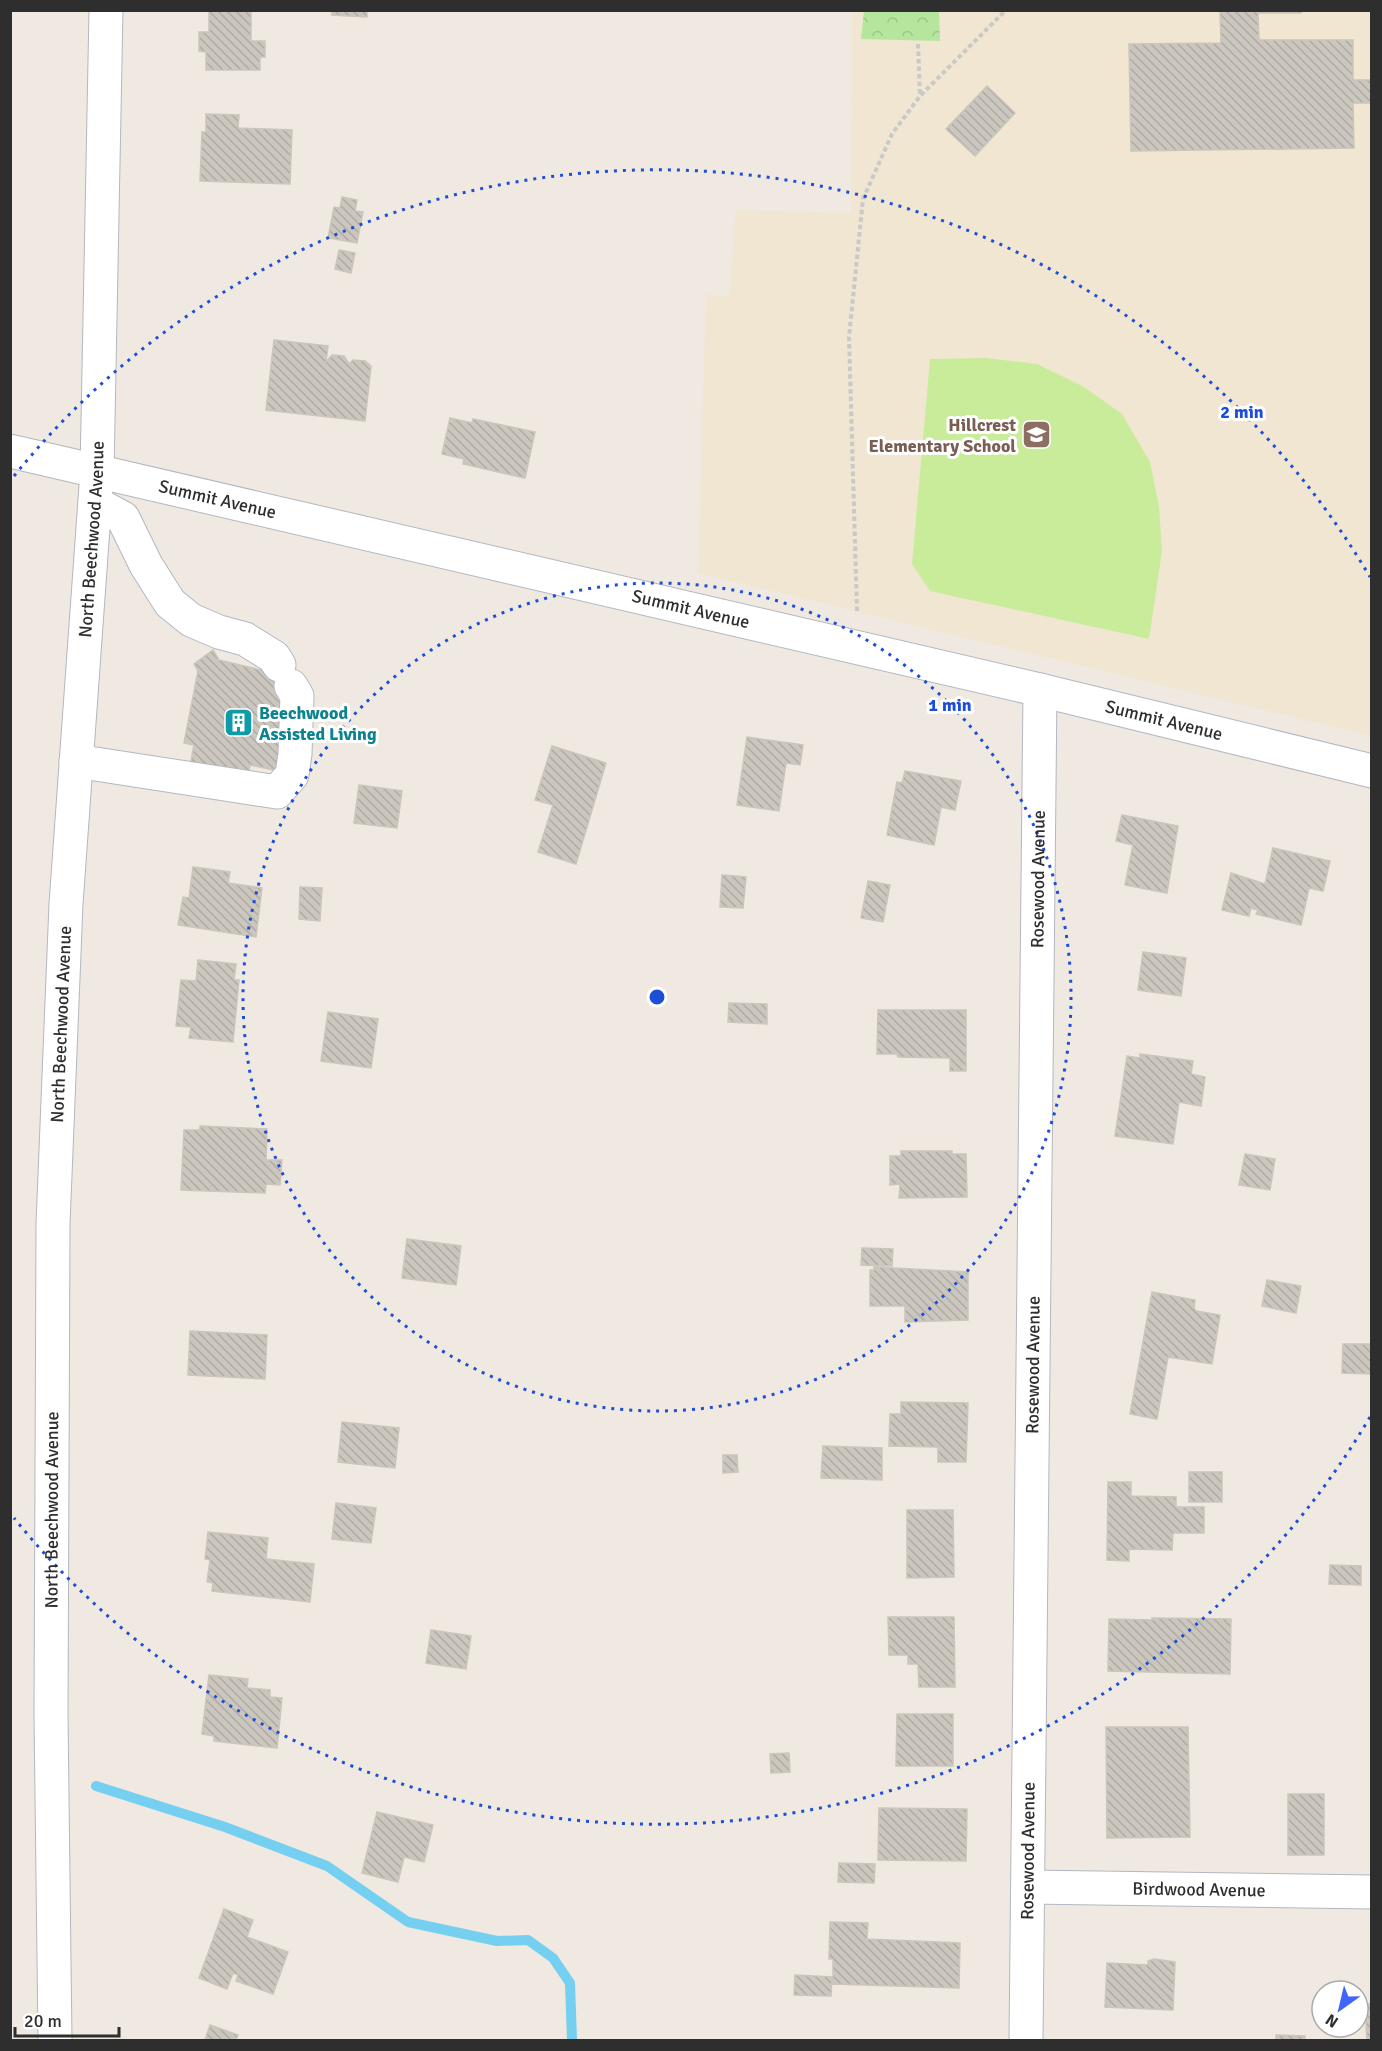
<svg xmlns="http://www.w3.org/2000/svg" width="1382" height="2051" font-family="Signika,sans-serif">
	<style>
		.education { fill: #f0e6d1 }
		.park { fill: url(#park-crowns) }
		.pitch { fill: #c9ec9a }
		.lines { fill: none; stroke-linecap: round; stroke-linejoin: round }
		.stream { stroke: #75cff0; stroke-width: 10 }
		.building { fill: url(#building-back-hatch); stroke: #cbc5ba; stroke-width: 1.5 }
		.minor-casing { stroke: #b4b7c1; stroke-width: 35 }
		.path { stroke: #c9c9c9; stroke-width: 4; stroke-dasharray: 4.5 3; stroke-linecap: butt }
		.minor { stroke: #fff; stroke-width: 33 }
		.ring { fill: none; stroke: #1d4ed8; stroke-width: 3; stroke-dasharray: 3 6 }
		.labels { text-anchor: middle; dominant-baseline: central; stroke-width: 6; stroke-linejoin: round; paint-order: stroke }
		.education-label { font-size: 18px; font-weight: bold; fill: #785e54; stroke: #fff; text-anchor: end }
		.street-label { font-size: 18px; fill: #2e2e2e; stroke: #fff }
		.culture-label { font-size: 18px; font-weight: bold; fill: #0d838f; stroke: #fff; text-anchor: start }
		.centre { fill: #1d4ed8; stroke: #fff; stroke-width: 3 }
		.ring-label { font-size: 18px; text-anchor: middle; font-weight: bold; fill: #1d4ed8; stroke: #fff; stroke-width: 6; stroke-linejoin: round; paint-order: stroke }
	</style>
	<defs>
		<pattern id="park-crowns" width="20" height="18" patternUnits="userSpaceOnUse" patternTransform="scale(1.5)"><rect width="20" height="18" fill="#b6e59e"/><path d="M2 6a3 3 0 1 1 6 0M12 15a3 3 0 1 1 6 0" fill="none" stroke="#9dc588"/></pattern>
		<pattern id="building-back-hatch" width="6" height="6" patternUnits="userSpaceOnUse" patternTransform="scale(1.5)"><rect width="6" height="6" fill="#cbc7bf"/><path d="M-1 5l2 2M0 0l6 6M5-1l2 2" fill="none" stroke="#afaba4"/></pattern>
	</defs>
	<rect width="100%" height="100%" fill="#efe9e1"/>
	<!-- education -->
	<path class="education" d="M 852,11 L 1371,11 L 1371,736 L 698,573 L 706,295 L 729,296 L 736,210 L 851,213 Z"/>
	<!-- park -->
	<path class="park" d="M 864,11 L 939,11 L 940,41 L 861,39 Z"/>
	<!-- pitch -->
	<path class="pitch" d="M 986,358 L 1037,364 L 1084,387 L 1122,414 L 1150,462 L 1159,507 L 1162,551 L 1149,639 L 930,591 L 912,564 L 930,359 Z"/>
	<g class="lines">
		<!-- stream -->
		<path class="stream" d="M 96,1786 L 225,1827 L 327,1866 L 408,1922 L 497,1941 L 528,1940 L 553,1958 L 570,1983 L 572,2040"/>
	</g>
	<!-- building -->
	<path class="building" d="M 209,10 L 251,10 L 251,41 L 265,41 L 265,57 L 260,57 L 260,70 L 206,70 L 206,52 L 199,51 L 199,32 L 209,32 Z
		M 332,10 L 367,10 L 367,17 L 332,15 Z
		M 1220,10 L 1301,10 L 1301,13 L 1258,13 L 1259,40 L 1353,40 L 1353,80 L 1372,80 L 1372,103 L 1353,103 L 1354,148 L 1131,151 L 1129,44 L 1221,43 Z
		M 987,86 L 1015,113 L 975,156 L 946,129 Z
		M 206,114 L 239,115 L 238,128 L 292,130 L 290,184 L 200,181 L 202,132 L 206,132 Z
		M 342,197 L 357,200 L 355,211 L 363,212 L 357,243 L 328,238 L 334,207 L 340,208 Z
		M 339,250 L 355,253 L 351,273 L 335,269 Z
		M 274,340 L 328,346 L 326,362 L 332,355 L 344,356 L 349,364 L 353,360 L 365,361 L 371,366 L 365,421 L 266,410 Z
		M 450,418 L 472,423 L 473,419 L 535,432 L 525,478 L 463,464 L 464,459 L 442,454 Z
		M 213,650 L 219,660 L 269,672 L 288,660 L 301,679 L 279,771 L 250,765 L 247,783 L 189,771 L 194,745 L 184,743 L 198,671 L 194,664 Z
		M 747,737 L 803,745 L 800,765 L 786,763 L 779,811 L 737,805 Z
		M 552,746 L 606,763 L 576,864 L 538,852 L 553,805 L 535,800 Z
		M 905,771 L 961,781 L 955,810 L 941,807 L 934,845 L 887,835 L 897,782 L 902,783 Z
		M 359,785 L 402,791 L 397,828 L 354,823 Z
		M 1122,815 L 1178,826 L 1167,893 L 1125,885 L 1133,845 L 1116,841 Z
		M 1273,848 L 1330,861 L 1323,891 L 1309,888 L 1301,925 L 1256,914 L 1258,910 L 1251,908 L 1249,916 L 1222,910 L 1231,873 L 1265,884 Z
		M 193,867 L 230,872 L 228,883 L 262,888 L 256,937 L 178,925 L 183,897 L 189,898 Z
		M 722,875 L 746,877 L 743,908 L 720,907 Z
		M 868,881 L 890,885 L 883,922 L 861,918 Z
		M 300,887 L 322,888 L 320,921 L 299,919 Z
		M 1143,952 L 1186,958 L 1181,996 L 1138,990 Z
		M 198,960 L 236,964 L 234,980 L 239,980 L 233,1042 L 189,1038 L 191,1027 L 176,1026 L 181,980 L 196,981 Z
		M 729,1003 L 767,1004 L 767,1024 L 728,1022 Z
		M 878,1010 L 966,1010 L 966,1071 L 950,1071 L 950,1058 L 898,1057 L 897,1054 L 877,1054 Z
		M 328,1012 L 378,1019 L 371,1068 L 321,1061 Z
		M 1140,1054 L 1193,1061 L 1191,1074 L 1205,1077 L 1201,1106 L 1179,1102 L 1173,1144 L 1115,1136 L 1127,1056 L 1140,1058 Z
		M 200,1126 L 267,1129 L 266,1160 L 282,1160 L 280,1185 L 266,1184 L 265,1193 L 181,1190 L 184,1130 L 200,1130 Z
		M 901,1151 L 952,1151 L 952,1154 L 966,1154 L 967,1197 L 899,1198 L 900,1184 L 890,1185 L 890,1156 L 901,1156 Z
		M 1245,1154 L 1275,1159 L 1270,1190 L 1239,1185 Z
		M 407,1239 L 461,1246 L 456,1285 L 402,1278 Z
		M 862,1248 L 893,1249 L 892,1266 L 861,1265 Z
		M 874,1267 L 968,1272 L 968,1320 L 905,1322 L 905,1306 L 870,1306 L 870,1270 L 874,1270 Z
		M 1267,1280 L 1301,1286 L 1296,1313 L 1262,1306 Z
		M 1152,1292 L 1195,1300 L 1194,1308 L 1196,1311 L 1220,1315 L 1212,1364 L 1168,1357 L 1157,1419 L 1130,1414 Z
		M 190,1331 L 267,1335 L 265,1379 L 188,1375 Z
		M 1343,1344 L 1372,1344 L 1372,1374 L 1342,1373 Z
		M 901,1402 L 968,1403 L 966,1462 L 938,1462 L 938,1447 L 889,1446 L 890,1414 L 901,1414 Z
		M 342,1422 L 399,1428 L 395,1468 L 338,1462 Z
		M 823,1446 L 882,1448 L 882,1480 L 821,1478 Z
		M 723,1455 L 737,1455 L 738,1472 L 723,1473 Z
		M 1189,1472 L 1222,1472 L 1222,1502 L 1189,1502 Z
		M 1108,1482 L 1131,1482 L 1131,1496 L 1176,1497 L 1176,1507 L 1204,1507 L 1204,1533 L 1173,1533 L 1172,1550 L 1129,1549 L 1129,1561 L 1107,1560 Z
		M 336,1503 L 376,1508 L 371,1543 L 332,1539 Z
		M 907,1510 L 953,1510 L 954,1577 L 907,1578 Z
		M 208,1532 L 268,1538 L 266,1559 L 314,1564 L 310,1602 L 212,1591 L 213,1583 L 207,1582 L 210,1560 L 205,1559 Z
		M 1330,1565 L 1361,1566 L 1361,1585 L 1329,1584 Z
		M 888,1617 L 954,1617 L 955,1687 L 919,1687 L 918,1664 L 908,1664 L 908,1655 L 889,1655 Z
		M 1152,1618 L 1231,1619 L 1230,1674 L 1108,1671 L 1109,1619 L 1152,1620 Z
		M 431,1630 L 471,1636 L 466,1669 L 426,1663 Z
		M 209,1675 L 248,1679 L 247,1688 L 270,1690 L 270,1697 L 282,1698 L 277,1748 L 214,1741 L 214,1736 L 202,1734 Z
		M 897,1714 L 953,1714 L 953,1766 L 896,1766 Z
		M 1106,1727 L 1188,1727 L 1190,1837 L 1107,1838 Z
		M 789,1753 L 790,1772 L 771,1773 L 770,1754 Z
		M 1288,1794 L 1324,1794 L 1324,1855 L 1288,1855 Z
		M 879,1808 L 967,1809 L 966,1861 L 878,1860 Z
		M 377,1812 L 433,1825 L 424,1862 L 404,1857 L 398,1882 L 362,1873 Z
		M 839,1863 L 875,1864 L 874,1883 L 838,1882 Z
		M 224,1909 L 253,1920 L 247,1937 L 288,1952 L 273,1994 L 236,1981 L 238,1975 L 233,1973 L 227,1989 L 199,1978 Z
		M 830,1922 L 868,1923 L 867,1939 L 960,1943 L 959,1988 L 833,1984 L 833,1959 L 829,1959 Z
		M 1154,1959 L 1175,1962 L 1173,2010 L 1105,2007 L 1107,1963 L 1148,1965 L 1148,1961 Z
		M 795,1975 L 832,1977 L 831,1996 L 794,1995 Z
		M 1372,2002 L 1372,2040 L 1367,2040 L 1365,2007 Z
		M 210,2025 L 238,2035 L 236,2040 L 205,2040 Z
		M 1276,2035 L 1305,2036 L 1305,2040 L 1276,2040 Z"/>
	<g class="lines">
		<defs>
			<g id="minor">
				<path id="s1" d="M 10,451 L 1040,690 L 1372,771"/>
				<path d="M 95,503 L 123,518 L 146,565 L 170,603 L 191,620 L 219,632 L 245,639 L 274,657 L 279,665"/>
				<path d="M 76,761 L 277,792 L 292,775 L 295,754 L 297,696 L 291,686"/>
				<path id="s2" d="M 1028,1887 L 1372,1892"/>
				<path id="s3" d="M 55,2040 L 51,1715 L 53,1224 L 66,904 L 97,472 L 106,10"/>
				<path id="s4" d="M 1026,2040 L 1040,690"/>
			</g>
		</defs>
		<!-- minor casing -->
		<use href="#minor" class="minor-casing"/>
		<!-- path -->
		<path class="path" d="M 918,44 L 920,96
			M 857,611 L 849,337 L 863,199 L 892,134 L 920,96 L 1006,10"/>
		<!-- minor -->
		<use href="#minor" class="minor"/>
	</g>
	<!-- distance rings -->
	<g class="ring">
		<circle cx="657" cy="997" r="414"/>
		<path d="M1370 1417A828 828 0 0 1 14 1518M14 476A828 828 0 0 1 1370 577"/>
	</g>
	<!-- icons -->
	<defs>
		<symbol id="school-square" viewBox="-11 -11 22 22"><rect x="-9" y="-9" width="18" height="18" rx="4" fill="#8d6e63" stroke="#fff"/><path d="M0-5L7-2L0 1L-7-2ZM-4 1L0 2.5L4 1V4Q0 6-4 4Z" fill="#fff"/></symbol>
		<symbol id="building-square" viewBox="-11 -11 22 22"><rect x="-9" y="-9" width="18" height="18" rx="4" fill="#0f9aa8" stroke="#fff"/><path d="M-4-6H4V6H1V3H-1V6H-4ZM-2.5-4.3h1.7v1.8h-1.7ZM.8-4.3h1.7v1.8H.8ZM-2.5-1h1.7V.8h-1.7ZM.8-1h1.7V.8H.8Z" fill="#fff"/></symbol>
	</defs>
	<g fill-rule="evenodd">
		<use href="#school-square" x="1020" y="418" width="33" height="33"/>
		<use href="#building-square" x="222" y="706" width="33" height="33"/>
	</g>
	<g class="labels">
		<!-- education labels -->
		<g class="education-label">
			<text x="1016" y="425">Hillcrest<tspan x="1016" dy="21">Elementary School</tspan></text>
		</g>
		<!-- street labels -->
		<g class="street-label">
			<text stroke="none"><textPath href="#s1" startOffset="213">Summit Avenue</textPath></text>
			<text stroke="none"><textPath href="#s3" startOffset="1502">North Beechwood Avenue</textPath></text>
			<text stroke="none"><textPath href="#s1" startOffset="699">Summit Avenue</textPath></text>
			<text stroke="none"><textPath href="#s1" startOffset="1185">Summit Avenue</textPath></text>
			<text stroke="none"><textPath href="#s4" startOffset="1161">Rosewood Avenue</textPath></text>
			<text stroke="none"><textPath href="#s3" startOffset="1016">North Beechwood Avenue</textPath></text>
			<text stroke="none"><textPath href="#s4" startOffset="675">Rosewood Avenue</textPath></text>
			<text stroke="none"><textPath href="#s3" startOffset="530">North Beechwood Avenue</textPath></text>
			<text stroke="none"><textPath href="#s4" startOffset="189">Rosewood Avenue</textPath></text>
			<text stroke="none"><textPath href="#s2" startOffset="171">Birdwood Avenue</textPath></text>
		</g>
		<!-- culture labels -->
		<g class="culture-label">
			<text x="259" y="713">Beechwood<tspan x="259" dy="21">Assisted Living</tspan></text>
		</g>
	</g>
	<circle cx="657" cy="997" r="9" class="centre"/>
	<g class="ring-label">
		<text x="1242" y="418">2 min</text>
		<text x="950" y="711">1 min</text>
	</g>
	<!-- border -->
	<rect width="1382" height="2051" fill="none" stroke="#2e2e2e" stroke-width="24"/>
	<!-- north arrow -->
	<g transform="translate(1340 2009) rotate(214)"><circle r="28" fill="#ffffff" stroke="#ababab" stroke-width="1.5"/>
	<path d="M0-4.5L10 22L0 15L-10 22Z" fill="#4264fb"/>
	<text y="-9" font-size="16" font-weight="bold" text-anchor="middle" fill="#2e2e2e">N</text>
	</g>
	<!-- scale -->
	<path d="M15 2027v9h104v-9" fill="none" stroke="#2e2e2e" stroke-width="3"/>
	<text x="24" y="2027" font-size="18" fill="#2e2e2e" stroke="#ffffff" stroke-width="4.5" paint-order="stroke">20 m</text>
</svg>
